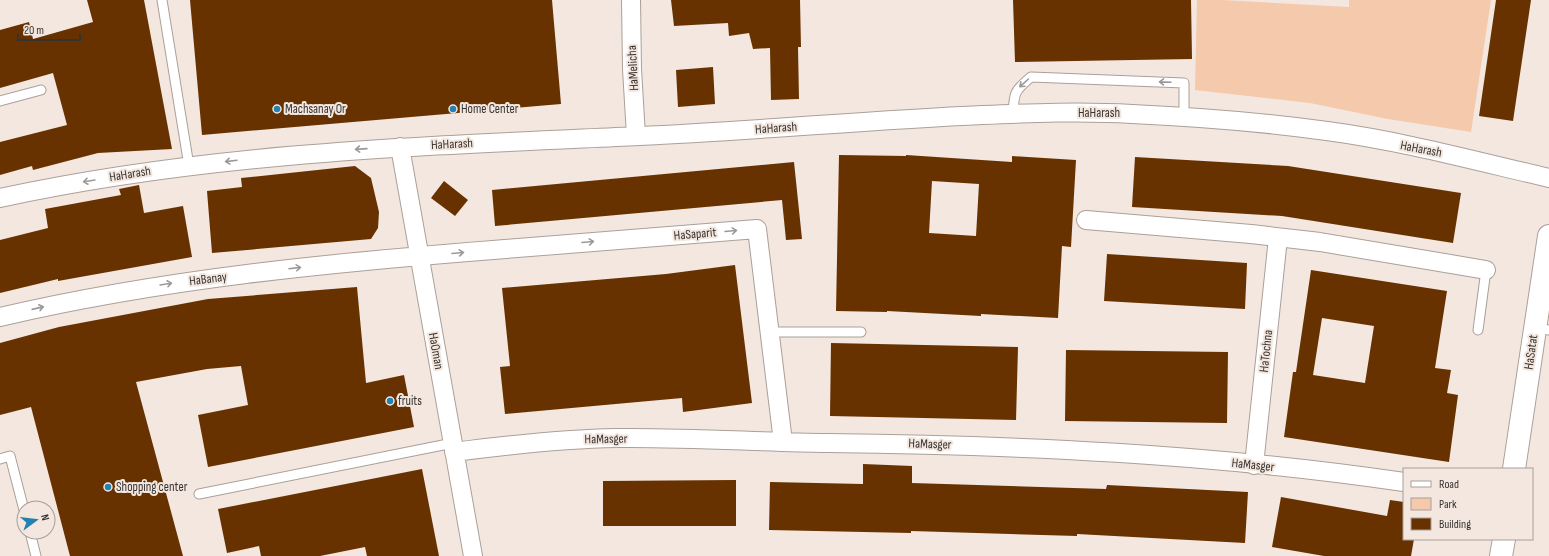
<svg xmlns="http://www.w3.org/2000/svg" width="1549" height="556" font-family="'Sofia Sans Condensed',sans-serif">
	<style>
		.green { fill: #f5c9ac }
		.building { fill: #673200; fill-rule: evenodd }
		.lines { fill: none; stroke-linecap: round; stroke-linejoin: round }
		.lane-casing { stroke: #aba098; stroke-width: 11 }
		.street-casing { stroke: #aba098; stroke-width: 20 }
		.secondary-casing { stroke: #aba098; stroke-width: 24 }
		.lane { stroke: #fff; stroke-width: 9 }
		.street { stroke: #fff; stroke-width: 18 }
		.secondary { stroke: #fff; stroke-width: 22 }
		.oneway { stroke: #9b9998 }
		.poi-dot { fill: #2581af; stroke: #f3e7df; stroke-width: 1.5 }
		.labels { text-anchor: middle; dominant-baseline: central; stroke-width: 4; stroke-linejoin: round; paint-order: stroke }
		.street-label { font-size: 13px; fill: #373330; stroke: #f3e7df }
		.poi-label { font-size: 13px; fill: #373330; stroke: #f3e7df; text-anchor: start }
	</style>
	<rect width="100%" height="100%" fill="#f3e7df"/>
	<!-- green -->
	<path class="green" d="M 1197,0 L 1222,0 L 1349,7 L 1349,0 L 1491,0 L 1471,132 L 1388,119 L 1310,103 L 1195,90 Z"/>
	<!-- building -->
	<path class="building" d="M 87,0 L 144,0 L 172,149 L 98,153 L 33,170 L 32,166 L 0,175 L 0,142 L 67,125 L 53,73 L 0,88 L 0,30 L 29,22 L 33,39 L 93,22 Z
		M 190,0 L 552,0 L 561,104 L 202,135 Z
		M 671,0 L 800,0 L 801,47 L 798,47 L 799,99 L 771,100 L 770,48 L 753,49 L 749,33 L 729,36 L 728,23 L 674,26 Z
		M 1013,0 L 1191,0 L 1192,59 L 1015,62 Z
		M 1496,0 L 1531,0 L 1513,121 L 1479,116 Z
		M 713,67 L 715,104 L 678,107 L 676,70 Z
		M 839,155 L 906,156 L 906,155 L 1012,162 L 1012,156 L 1076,160 L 1071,247 L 1062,246 L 1058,318 L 981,314 L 981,316 L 887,311 L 887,312 L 836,311 ZM 932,181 L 979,184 L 976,236 L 929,233 Z
		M 1135,157 L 1288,166 L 1461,193 L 1453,243 L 1282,216 L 1132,207 Z
		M 794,162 L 802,239 L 786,240 L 782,200 L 495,226 L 492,190 Z
		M 355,166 L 371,178 L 379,212 L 378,228 L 371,239 L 212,253 L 207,191 L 242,187 L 241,178 Z
		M 444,181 L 468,200 L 455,216 L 431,198 Z
		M 139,185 L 144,213 L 183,206 L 192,257 L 58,281 L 58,279 L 0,293 L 0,240 L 48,228 L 45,209 L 121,195 L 119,189 Z
		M 1107,254 L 1247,263 L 1245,309 L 1104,301 Z
		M 735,265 L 752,403 L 683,412 L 682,398 L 505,414 L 500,367 L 510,366 L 502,288 L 666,274 Z
		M 1311,270 L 1447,291 L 1435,368 L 1451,370 L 1447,393 L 1458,395 L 1449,462 L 1284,437 L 1293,372 L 1296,372 ZM 1322,318 L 1374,326 L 1365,383 L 1313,375 Z
		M 357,287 L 366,383 L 404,375 L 414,427 L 208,467 L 198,415 L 248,405 L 241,366 L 207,369 L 136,382 L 183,556 L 70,556 L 31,407 L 0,415 L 0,343 L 59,327 L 208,299 Z
		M 831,343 L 1018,347 L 1016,420 L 830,416 Z
		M 1066,350 L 1228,352 L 1227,423 L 1065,421 Z
		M 863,464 L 912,466 L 912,483 L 1106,489 L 1107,485 L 1248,492 L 1245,543 L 1077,534 L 1077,536 L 911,531 L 911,533 L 769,530 L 770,482 L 863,484 Z
		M 422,469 L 439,556 L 367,556 L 365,547 L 320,556 L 261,556 L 259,546 L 227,553 L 218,509 Z
		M 736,480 L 736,526 L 603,526 L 603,481 Z
		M 1281,497 L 1387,516 L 1390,500 L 1404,502 L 1404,539 L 1414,539 L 1411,556 L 1324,556 L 1272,547 Z"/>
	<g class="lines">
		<defs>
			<path id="lane" d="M 162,0 L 189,166
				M 0,101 L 41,90
				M 1013,114 C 1014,93 1014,91 1031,77 L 1184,83 L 1184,117
				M 1535,328 L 1549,330
				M 1478,330 L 1486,270
				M 770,332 L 861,332
				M 0,459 L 10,456 L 24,510
				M 199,494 L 453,443
				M 30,532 L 36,556"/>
			<path id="street" d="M 631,0 L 632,69 L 636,136
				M 400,147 L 473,556
				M 0,198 C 212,152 423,146 639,136 C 753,131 868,120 983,115 C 1032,113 1082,111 1132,114 C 1197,117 1262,122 1327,131 C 1402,141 1476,161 1549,178
				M 1086,220 L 1251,234 L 1320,242 L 1486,270
				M 0,317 C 162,279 328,263 493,250 C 581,243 669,236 757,229 L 783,442
				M 454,452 C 508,445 562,439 616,438 C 686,437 757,442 827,443 C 1020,445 1213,454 1404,482
				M 1254,465 L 1278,238"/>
			<path id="secondary" d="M 1514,469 L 1549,236
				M 1501,556 L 1504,539"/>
		</defs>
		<!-- lane casing -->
		<use href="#lane" class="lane-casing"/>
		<!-- street casing -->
		<use href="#street" class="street-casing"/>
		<!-- secondary casing -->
		<use href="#secondary" class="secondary-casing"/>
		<!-- lane -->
		<use href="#lane" class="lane"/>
		<!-- street -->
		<use href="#street" class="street"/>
		<!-- secondary -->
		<use href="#secondary" class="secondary"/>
	</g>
	<!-- one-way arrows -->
	<defs><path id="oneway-shaft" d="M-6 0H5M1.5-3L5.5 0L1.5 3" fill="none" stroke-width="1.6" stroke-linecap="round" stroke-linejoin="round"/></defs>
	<g class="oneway">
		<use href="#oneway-shaft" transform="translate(1165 82) rotate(-178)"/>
		<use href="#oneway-shaft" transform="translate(1024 83) rotate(138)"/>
		<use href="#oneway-shaft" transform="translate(361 149) rotate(176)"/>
		<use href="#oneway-shaft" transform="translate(231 161) rotate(173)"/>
		<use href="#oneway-shaft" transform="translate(89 181) rotate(171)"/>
		<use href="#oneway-shaft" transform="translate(731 231) rotate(-5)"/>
		<use href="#oneway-shaft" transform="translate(588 242) rotate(-5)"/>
		<use href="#oneway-shaft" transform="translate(458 253) rotate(-5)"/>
		<use href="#oneway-shaft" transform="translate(295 268) rotate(-7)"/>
		<use href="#oneway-shaft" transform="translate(166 284) rotate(-9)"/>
		<use href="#oneway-shaft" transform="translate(38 308) rotate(-13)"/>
	</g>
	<!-- markers -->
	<g class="poi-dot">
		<circle cx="277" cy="109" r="4"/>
		<circle cx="453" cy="109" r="4"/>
		<circle cx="390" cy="401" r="4"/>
		<circle cx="108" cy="487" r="4"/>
	</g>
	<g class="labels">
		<!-- street labels -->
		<g class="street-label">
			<text transform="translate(633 68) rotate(-93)">HaMelicha</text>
			<text x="1099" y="113">HaHarash</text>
			<text transform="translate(776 128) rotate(-4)">HaHarash</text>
			<text transform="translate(452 144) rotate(-3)">HaHarash</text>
			<text transform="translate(1421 149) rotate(11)">HaHarash</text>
			<text transform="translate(130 174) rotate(-9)">HaHarash</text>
			<text transform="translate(695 234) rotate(-5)">HaSaparit</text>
			<text transform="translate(208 279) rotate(-7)">HaBanay</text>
			<text transform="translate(436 351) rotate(80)">HaOman</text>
			<text transform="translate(1266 351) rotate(-84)">HaTochna</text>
			<text transform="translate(1531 352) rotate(-82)">HaSatat</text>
			<text transform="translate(606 439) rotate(-1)">HaMasger</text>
			<text transform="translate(930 444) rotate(2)">HaMasger</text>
			<text transform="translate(1253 465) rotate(6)">HaMasger</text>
		</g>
		<!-- poi labels -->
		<g class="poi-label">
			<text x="285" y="109">Machsanay Or</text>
			<text x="461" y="109">Home Center</text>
			<text x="398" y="401">fruits</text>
			<text x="116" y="487">Shopping center</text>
		</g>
	</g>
	<!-- legend -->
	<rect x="1403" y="468" width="130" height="72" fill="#f3e7df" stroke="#a89f99"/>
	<rect x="1411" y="481" width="20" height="6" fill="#ffffff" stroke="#a89f99"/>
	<text x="1439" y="488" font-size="12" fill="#373330">Road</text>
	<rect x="1411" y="498" width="20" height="12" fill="#f5c9ac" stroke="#a89f99"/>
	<text x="1439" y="508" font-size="12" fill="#373330">Park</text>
	<rect x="1411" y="518" width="20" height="12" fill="#673200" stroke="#a89f99"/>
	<text x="1439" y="528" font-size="12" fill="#373330">Building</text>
	<!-- north arrow -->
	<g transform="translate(36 520) rotate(75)"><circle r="19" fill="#f3e7df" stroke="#a89f99"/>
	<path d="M0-3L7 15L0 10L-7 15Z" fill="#2581af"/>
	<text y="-6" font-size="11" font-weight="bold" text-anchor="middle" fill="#373330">N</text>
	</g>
	<!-- scale -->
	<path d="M18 34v6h62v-6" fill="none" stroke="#373330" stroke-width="2"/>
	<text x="24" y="34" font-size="12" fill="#373330" stroke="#f3e7df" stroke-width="3" paint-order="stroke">20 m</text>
</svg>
